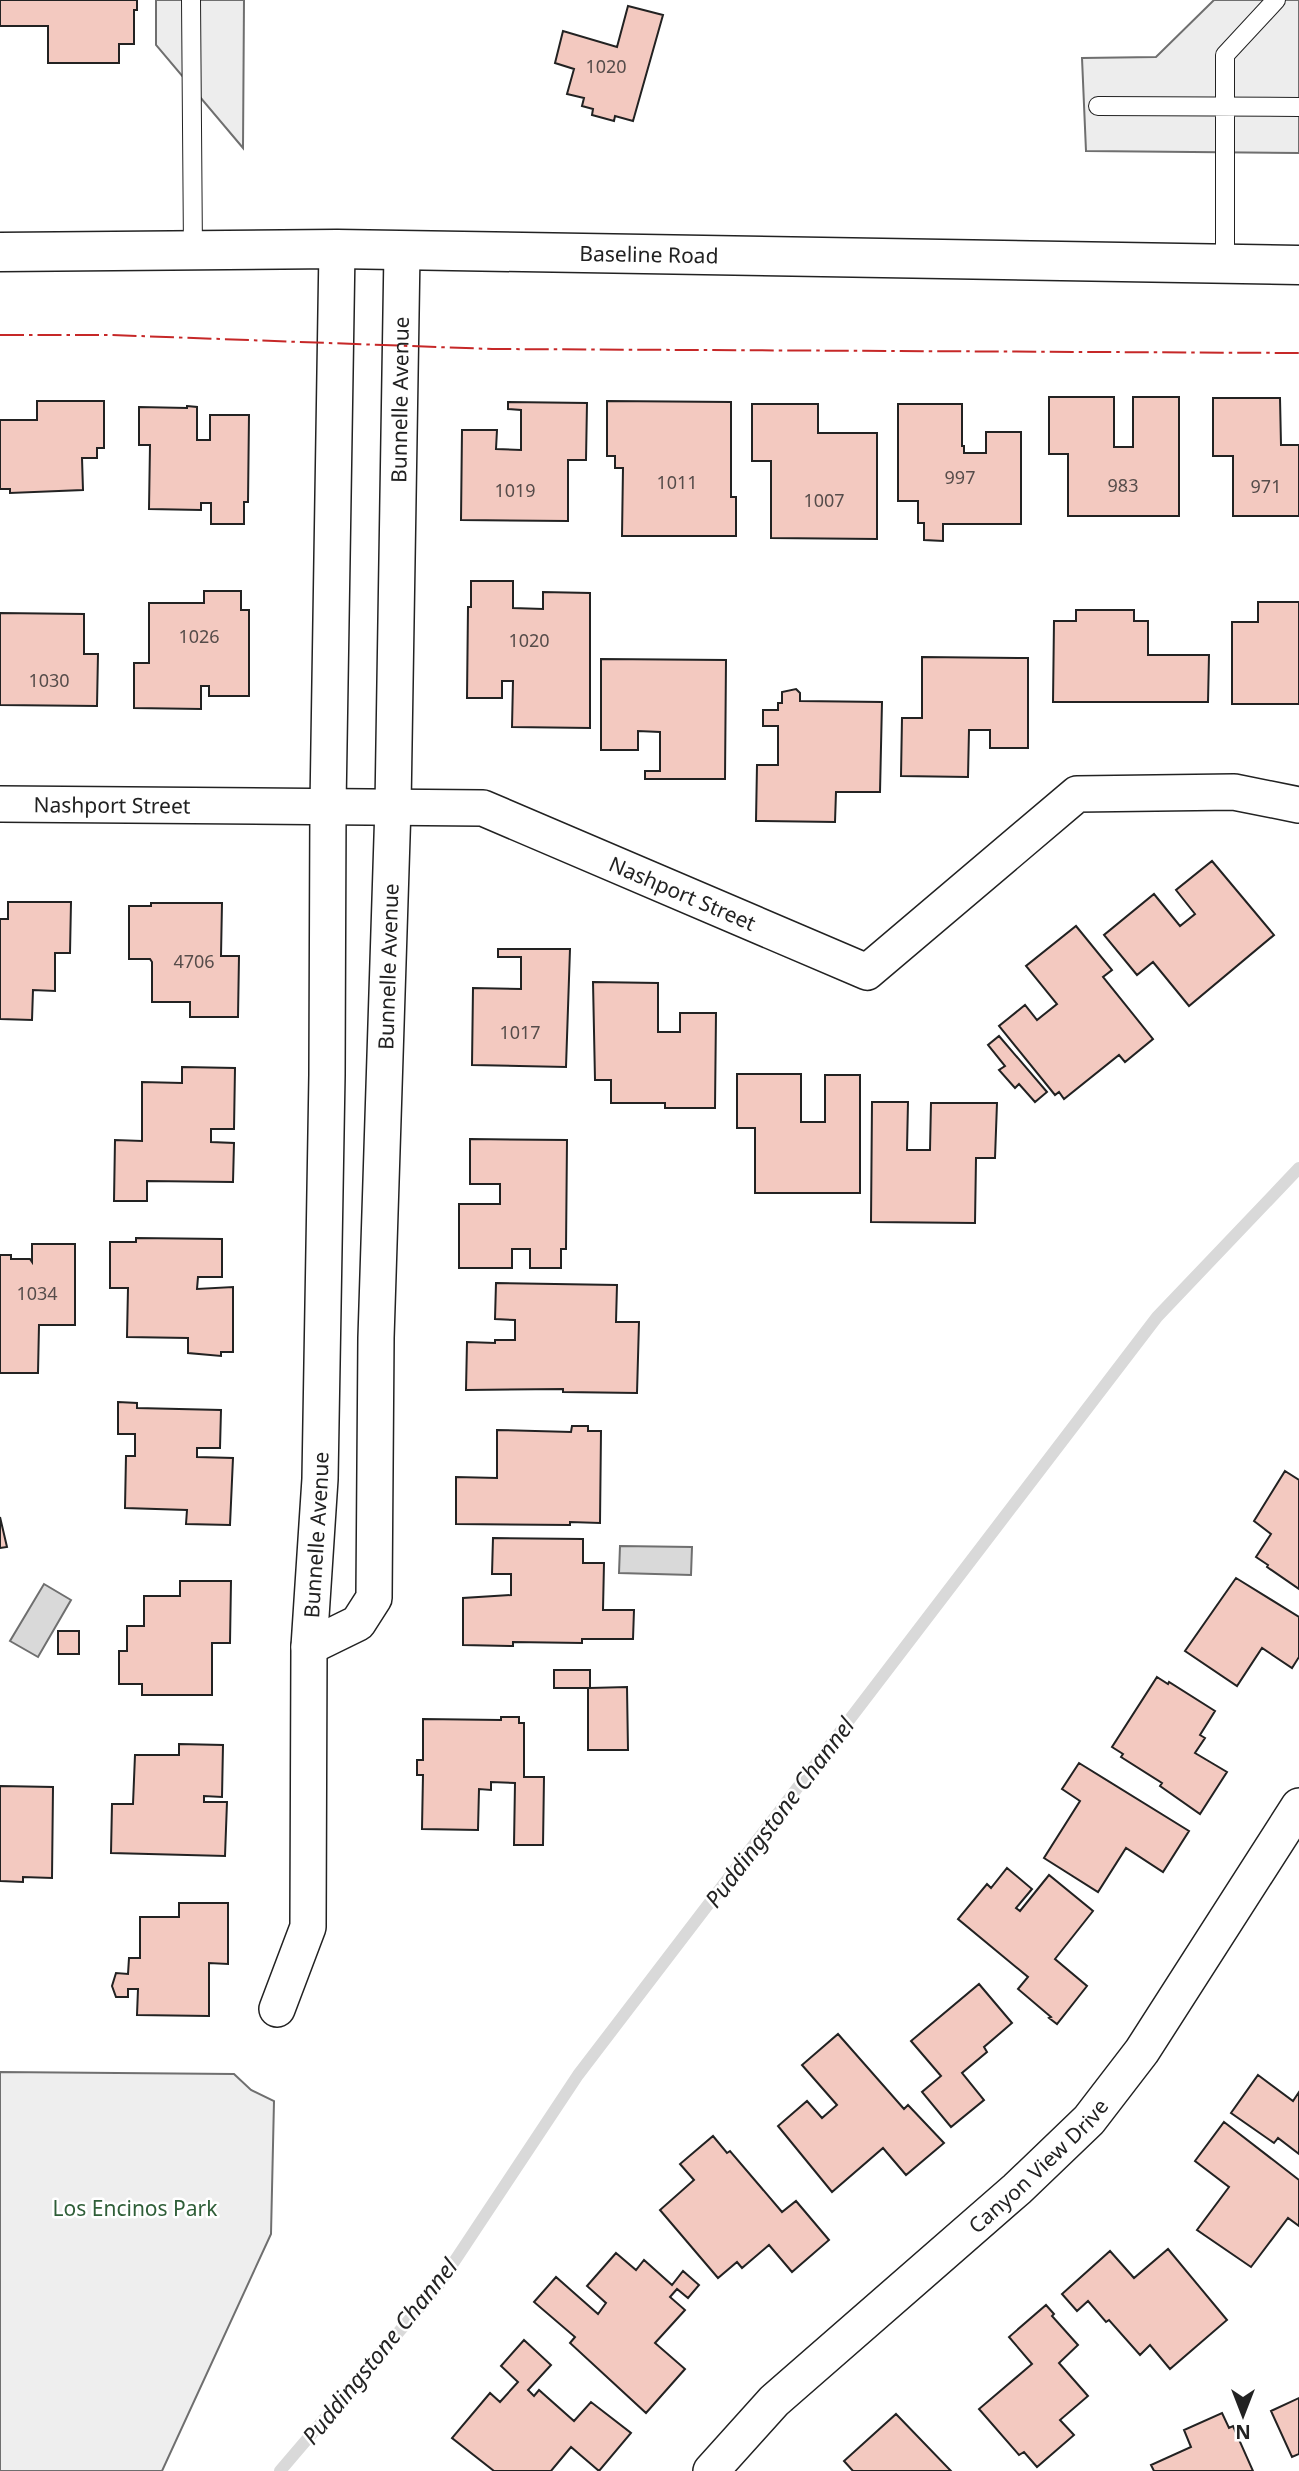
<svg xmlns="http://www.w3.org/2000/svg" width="1299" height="2471" font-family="'Noto Sans',sans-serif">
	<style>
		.green { fill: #eee; stroke: #6f6f6f; stroke-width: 2 }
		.parking { fill: #ededed; stroke: #6f6f6f; stroke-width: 2 }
		.water { fill: #d9d9d9; stroke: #6f6f6f; stroke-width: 2 }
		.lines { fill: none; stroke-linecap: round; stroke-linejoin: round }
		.stream { stroke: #d9d9d9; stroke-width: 12 }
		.building { fill: #f3c9c0; stroke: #222; stroke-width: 2 }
		.service-casing { stroke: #222; stroke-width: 20 }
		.minor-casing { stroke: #222; stroke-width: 38 }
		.primary-casing { stroke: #222; stroke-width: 41 }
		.service { stroke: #fff; stroke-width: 18 }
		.minor { stroke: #fff; stroke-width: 35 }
		.primary { stroke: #fff; stroke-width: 38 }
		.power { stroke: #c62828; stroke-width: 2; stroke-dasharray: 24 5 3.5 5; stroke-linecap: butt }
		.labels { text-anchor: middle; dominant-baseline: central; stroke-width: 5; stroke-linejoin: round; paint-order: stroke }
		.number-label { font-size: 18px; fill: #564c4a }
		.street-label { font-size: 21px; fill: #222; stroke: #fff }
		.park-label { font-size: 21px; fill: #2f5e38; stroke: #fff }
		.water-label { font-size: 23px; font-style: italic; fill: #222; stroke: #fff }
	</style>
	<rect width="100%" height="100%" fill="#fff"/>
	<!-- green -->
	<path class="green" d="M 0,2072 L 234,2074 L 251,2090 L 274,2101 L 271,2234 L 162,2471 L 0,2471 Z"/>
	<!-- parking -->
	<path class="parking" d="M 156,0 L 244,0 L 243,148 L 156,45 Z
		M 1214,0 L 1299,0 L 1299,153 L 1086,151 L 1082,58 L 1156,57 Z"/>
	<!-- water -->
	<path class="water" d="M 620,1546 L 692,1547 L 691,1575 L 619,1573 Z
		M 44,1584 L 71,1600 L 38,1657 L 10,1641 Z"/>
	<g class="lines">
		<!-- stream -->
		<path class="stream" d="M 280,2471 L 438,2286 L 578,2075 L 1157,1317 L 1299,1168"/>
	</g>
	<!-- building -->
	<path class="building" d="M 0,0 L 137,0 L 137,10 L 134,10 L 134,44 L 119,44 L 119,63 L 48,63 L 48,26 L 0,26 Z
		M 628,6 L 663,15 L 633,121 L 615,116 L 614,121 L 592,115 L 593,109 L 582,106 L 584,98 L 567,94 L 574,69 L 555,63 L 563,31 L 617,47 Z
		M 1049,397 L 1114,397 L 1114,447 L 1133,447 L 1133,397 L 1179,397 L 1179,516 L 1068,516 L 1068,454 L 1049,454 Z
		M 1213,398 L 1280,398 L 1281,445 L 1299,445 L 1299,516 L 1233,516 L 1233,456 L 1213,456 Z
		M 37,401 L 104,401 L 104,448 L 97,448 L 97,458 L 82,458 L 83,490 L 10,493 L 10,489 L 0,489 L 0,420 L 37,420 Z
		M 607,401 L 731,402 L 731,497 L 736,497 L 736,536 L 622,536 L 623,468 L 615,468 L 615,456 L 607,456 Z
		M 508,402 L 587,403 L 586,460 L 568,460 L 568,521 L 461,520 L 462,430 L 497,430 L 496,449 L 521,450 L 521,410 L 508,409 Z
		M 752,404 L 818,404 L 818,433 L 877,433 L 877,539 L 771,538 L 771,461 L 752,461 Z
		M 898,404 L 962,404 L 962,446 L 964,446 L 964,453 L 986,453 L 986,432 L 1021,432 L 1021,524 L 943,524 L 943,541 L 924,540 L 924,523 L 918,523 L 918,501 L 898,501 Z
		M 187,406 L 197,407 L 197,440 L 210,440 L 210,415 L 249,415 L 248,502 L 244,502 L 244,524 L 211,524 L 211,503 L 201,503 L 201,510 L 149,509 L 150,445 L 139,445 L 139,407 L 187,408 Z
		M 471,581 L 513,581 L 513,608 L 543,609 L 543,592 L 590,593 L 590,728 L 512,727 L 513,681 L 502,681 L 502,698 L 467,698 L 468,607 L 471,607 Z
		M 204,591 L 241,591 L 241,610 L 249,610 L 249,696 L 209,696 L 209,686 L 201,686 L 201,709 L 134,708 L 134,663 L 149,663 L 149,603 L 204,603 Z
		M 1258,602 L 1299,602 L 1299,704 L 1232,704 L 1232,622 L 1258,622 Z
		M 1076,610 L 1134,610 L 1134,621 L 1148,621 L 1148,655 L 1209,655 L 1208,702 L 1053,702 L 1054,621 L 1076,621 Z
		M 0,613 L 84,614 L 84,654 L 98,654 L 97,706 L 0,705 Z
		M 922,657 L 1028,658 L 1028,748 L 990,748 L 990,730 L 969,730 L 968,777 L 901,776 L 902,718 L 922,718 Z
		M 601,659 L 726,660 L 725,779 L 645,779 L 645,771 L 660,771 L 660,732 L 638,731 L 638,750 L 601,750 Z
		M 796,689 L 800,693 L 800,701 L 882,702 L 880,792 L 836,792 L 835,822 L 756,821 L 757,765 L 778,765 L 778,726 L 763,726 L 763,710 L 778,710 L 778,703 L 782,703 L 782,692 Z
		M 1212,861 L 1274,935 L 1189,1006 L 1153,962 L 1137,975 L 1104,935 L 1154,894 L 1180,926 L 1195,914 L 1176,890 Z
		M 8,902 L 71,902 L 70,953 L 55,953 L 55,991 L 33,990 L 32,1020 L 0,1019 L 0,919 L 8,919 Z
		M 151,903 L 222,903 L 221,956 L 239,956 L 238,1017 L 190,1017 L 190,1002 L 152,1002 L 152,962 L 150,959 L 129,959 L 129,906 L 151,906 Z
		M 1076,926 L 1112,970 L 1103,977 L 1153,1039 L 1125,1062 L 1119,1055 L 1064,1099 L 1059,1092 L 1055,1095 L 999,1026 L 1025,1005 L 1037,1020 L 1057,1004 L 1026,966 Z
		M 498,949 L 570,949 L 566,1067 L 472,1065 L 473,988 L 521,989 L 521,957 L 498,957 Z
		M 593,982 L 658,983 L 658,1032 L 680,1032 L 680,1013 L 716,1013 L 715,1108 L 665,1108 L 665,1103 L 611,1103 L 611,1080 L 595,1080 Z
		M 999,1036 L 1047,1092 L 1035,1102 L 1019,1084 L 1015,1088 L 999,1070 L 1005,1066 L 988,1045 Z
		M 182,1067 L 235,1068 L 234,1129 L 211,1129 L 211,1142 L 234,1143 L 233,1182 L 147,1181 L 147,1201 L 114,1201 L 115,1140 L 142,1141 L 142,1082 L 182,1083 Z
		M 737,1074 L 801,1074 L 801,1122 L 825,1122 L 825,1075 L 860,1075 L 860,1193 L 755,1193 L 755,1128 L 737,1128 Z
		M 872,1102 L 908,1102 L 907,1150 L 930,1150 L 931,1103 L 997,1103 L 995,1158 L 976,1158 L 975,1223 L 871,1222 Z
		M 470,1139 L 567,1140 L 566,1249 L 561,1249 L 561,1268 L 530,1268 L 530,1249 L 512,1249 L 512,1268 L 459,1268 L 459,1204 L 500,1204 L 500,1184 L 470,1184 Z
		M 136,1238 L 222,1239 L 222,1277 L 198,1277 L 197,1289 L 233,1287 L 233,1352 L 221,1352 L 221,1356 L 188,1353 L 188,1338 L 127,1337 L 128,1288 L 110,1288 L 110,1242 L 136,1242 Z
		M 32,1244 L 75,1244 L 75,1325 L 39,1325 L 38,1373 L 0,1373 L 0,1255 L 11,1255 L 11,1259 L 30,1259 L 32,1262 Z
		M 496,1283 L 617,1285 L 616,1322 L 639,1322 L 637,1393 L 563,1392 L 563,1389 L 466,1390 L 467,1342 L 495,1343 L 495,1340 L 515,1340 L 515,1320 L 495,1319 Z
		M 118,1402 L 137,1403 L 137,1408 L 221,1410 L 220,1448 L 197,1448 L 197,1457 L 233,1458 L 230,1525 L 186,1524 L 187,1510 L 125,1508 L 126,1456 L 135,1456 L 135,1434 L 118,1434 Z
		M 572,1426 L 588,1426 L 588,1431 L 601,1431 L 600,1523 L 570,1522 L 570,1525 L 456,1524 L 456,1477 L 497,1478 L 497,1430 L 571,1432 Z
		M 1285,1471 L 1299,1480 L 1299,1589 L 1267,1567 L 1268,1565 L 1256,1557 L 1271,1534 L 1254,1521 Z
		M 0,1517 L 7,1547 L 0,1548 Z
		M 493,1538 L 583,1539 L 583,1563 L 604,1563 L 603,1610 L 634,1610 L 633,1639 L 582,1639 L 582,1643 L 513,1642 L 513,1646 L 463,1645 L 463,1598 L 511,1595 L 511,1574 L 492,1574 Z
		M 1236,1578 L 1299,1617 L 1299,1657 L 1292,1668 L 1262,1648 L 1237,1686 L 1185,1651 Z
		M 180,1581 L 231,1581 L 230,1643 L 212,1643 L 212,1695 L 142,1695 L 142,1684 L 119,1684 L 119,1651 L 127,1651 L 127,1626 L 144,1626 L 144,1596 L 180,1596 Z
		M 58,1631 L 79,1631 L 79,1654 L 58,1654 Z
		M 554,1670 L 590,1670 L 590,1688 L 627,1687 L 628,1750 L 588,1750 L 588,1688 L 554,1688 Z
		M 1157,1677 L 1168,1684 L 1169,1682 L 1215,1711 L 1200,1735 L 1205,1738 L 1195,1753 L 1227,1772 L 1200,1814 L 1160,1786 L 1162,1783 L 1121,1757 L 1123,1754 L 1112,1747 Z
		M 501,1717 L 519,1717 L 519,1723 L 524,1723 L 524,1777 L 544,1777 L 543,1845 L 514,1845 L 515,1783 L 491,1782 L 491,1790 L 479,1789 L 478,1830 L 422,1829 L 423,1775 L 417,1775 L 417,1760 L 423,1760 L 423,1719 L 501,1720 Z
		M 179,1744 L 223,1745 L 222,1797 L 204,1796 L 204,1802 L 227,1802 L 225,1856 L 111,1853 L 112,1804 L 133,1804 L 135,1755 L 179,1755 Z
		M 1079,1763 L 1189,1831 L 1163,1872 L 1126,1848 L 1098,1892 L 1044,1858 L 1080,1801 L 1062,1789 Z
		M 0,1786 L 53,1787 L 52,1878 L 23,1877 L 23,1882 L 0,1881 Z
		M 1007,1868 L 1032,1889 L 1016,1908 L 1020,1911 L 1049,1875 L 1093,1911 L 1055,1959 L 1087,1986 L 1057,2024 L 1049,2018 L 1051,2017 L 1018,1989 L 1028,1977 L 958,1919 L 987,1884 L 991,1888 Z
		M 179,1903 L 228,1903 L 228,1964 L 209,1963 L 209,2016 L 137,2015 L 138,1989 L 128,1989 L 128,1997 L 116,1997 L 112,1986 L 116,1973 L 128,1974 L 129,1958 L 140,1958 L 140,1917 L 179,1917 Z
		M 979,1984 L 1012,2023 L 984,2047 L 987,2052 L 962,2073 L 984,2100 L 951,2127 L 922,2092 L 941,2076 L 911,2041 Z
		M 838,2034 L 904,2109 L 908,2105 L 944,2143 L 906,2175 L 883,2148 L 832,2192 L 778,2126 L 807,2101 L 822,2118 L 837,2105 L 802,2065 Z
		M 1258,2075 L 1293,2101 L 1299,2092 L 1299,2154 L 1278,2138 L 1274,2143 L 1231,2113 Z
		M 1224,2122 L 1299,2180 L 1299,2226 L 1288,2218 L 1251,2267 L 1197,2230 L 1229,2187 L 1195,2161 Z
		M 713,2136 L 727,2153 L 730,2151 L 782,2212 L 796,2201 L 829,2240 L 792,2272 L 769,2245 L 742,2268 L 737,2262 L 718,2278 L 660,2210 L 694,2180 L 680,2164 Z
		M 1168,2249 L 1227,2320 L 1170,2369 L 1150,2345 L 1140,2355 L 1109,2320 L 1106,2322 L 1088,2301 L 1077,2311 L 1062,2294 L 1110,2251 L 1134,2278 Z
		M 616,2253 L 636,2270 L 644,2260 L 672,2285 L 683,2271 L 699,2285 L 688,2298 L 677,2289 L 670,2297 L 685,2310 L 655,2343 L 685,2369 L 646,2413 L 570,2343 L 575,2337 L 534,2302 L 556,2277 L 598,2314 L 606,2303 L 587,2286 Z
		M 1046,2305 L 1054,2314 L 1052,2316 L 1078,2345 L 1059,2363 L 1088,2396 L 1060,2420 L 1074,2435 L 1037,2467 L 1024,2452 L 1019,2455 L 979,2409 L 1032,2364 L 1009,2337 Z
		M 524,2340 L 551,2365 L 528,2390 L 534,2396 L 539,2390 L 574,2421 L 591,2402 L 631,2433 L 599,2471 L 571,2447 L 551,2471 L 494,2471 L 452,2438 L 490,2393 L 500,2402 L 518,2382 L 501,2366 Z
		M 1299,2398 L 1299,2454 L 1292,2457 L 1271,2411 Z
		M 1222,2413 L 1229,2428 L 1233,2426 L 1253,2471 L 1154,2471 L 1151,2465 L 1191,2447 L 1184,2430 Z
		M 896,2414 L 951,2471 L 853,2471 L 844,2461 Z"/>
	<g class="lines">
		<defs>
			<path id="service" d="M 191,0 L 193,252
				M 1098,106 L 1299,107
				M 1225,264 L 1225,55 L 1276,0"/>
			<g id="minor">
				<path id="s1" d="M 0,804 L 483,808 L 867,972 L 1077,794 L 1234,792 L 1299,805"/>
				<path id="s2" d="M 309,1647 L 358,1623 L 374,1598 L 376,1338 L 393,806 L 402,252"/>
				<path id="s3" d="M 277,2009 L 308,1927 L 309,1647 L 320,1479 L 327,1075 L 328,806 L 337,249"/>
				<path id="s4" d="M 711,2471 L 774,2401 L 1017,2189 L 1089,2120 L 1142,2051 L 1299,1806"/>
			</g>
			<g id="primary">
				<path id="s5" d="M 0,252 L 337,249 L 1299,265"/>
			</g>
		</defs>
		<!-- service casing -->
		<use href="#service" class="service-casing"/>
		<!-- minor casing -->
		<use href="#minor" class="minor-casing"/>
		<!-- primary casing -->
		<use href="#primary" class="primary-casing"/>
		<!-- service -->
		<use href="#service" class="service"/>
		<!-- minor -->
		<use href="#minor" class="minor"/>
		<!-- primary -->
		<use href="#primary" class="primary"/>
		<!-- power -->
		<path class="power" d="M 0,335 L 111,335 L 492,349 L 1299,353"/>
	</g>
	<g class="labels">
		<!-- number labels -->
		<g class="number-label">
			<text x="606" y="66">1020</text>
			<text x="960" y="477">997</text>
			<text x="677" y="482">1011</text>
			<text x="1123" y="485">983</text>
			<text x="1266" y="486">971</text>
			<text x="515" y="490">1019</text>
			<text x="824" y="500">1007</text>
			<text x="199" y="636">1026</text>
			<text x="529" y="640">1020</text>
			<text x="49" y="680">1030</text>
			<text x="194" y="961">4706</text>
			<text x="520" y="1032">1017</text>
			<text x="37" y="1293">1034</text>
		</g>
		<!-- street labels -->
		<g class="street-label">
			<text stroke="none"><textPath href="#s5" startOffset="649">Baseline Road</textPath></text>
			<text stroke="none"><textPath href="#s2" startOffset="1283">Bunnelle Avenue</textPath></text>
			<text stroke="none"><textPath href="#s1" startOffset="112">Nashport Street</textPath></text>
			<text stroke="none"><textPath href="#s1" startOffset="700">Nashport Street</textPath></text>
			<text stroke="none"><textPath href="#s2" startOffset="716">Bunnelle Avenue</textPath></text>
			<text stroke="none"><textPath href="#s3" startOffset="480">Bunnelle Avenue</textPath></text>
			<text stroke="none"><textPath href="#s4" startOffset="448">Canyon View Drive</textPath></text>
		</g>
		<!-- park labels -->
		<g class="park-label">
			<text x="135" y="2208">Los Encinos Park</text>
		</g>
		<!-- water labels -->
		<g class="water-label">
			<text transform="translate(779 1812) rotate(-53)">Puddingstone Channel</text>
			<text transform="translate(379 2351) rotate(-51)">Puddingstone Channel</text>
		</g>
	</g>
	<!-- north arrow -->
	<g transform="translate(1243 2415) rotate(180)" stroke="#ffffff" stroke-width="5" paint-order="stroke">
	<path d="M0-5L12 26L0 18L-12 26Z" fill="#222222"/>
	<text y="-10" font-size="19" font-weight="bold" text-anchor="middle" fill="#222222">N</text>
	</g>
</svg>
